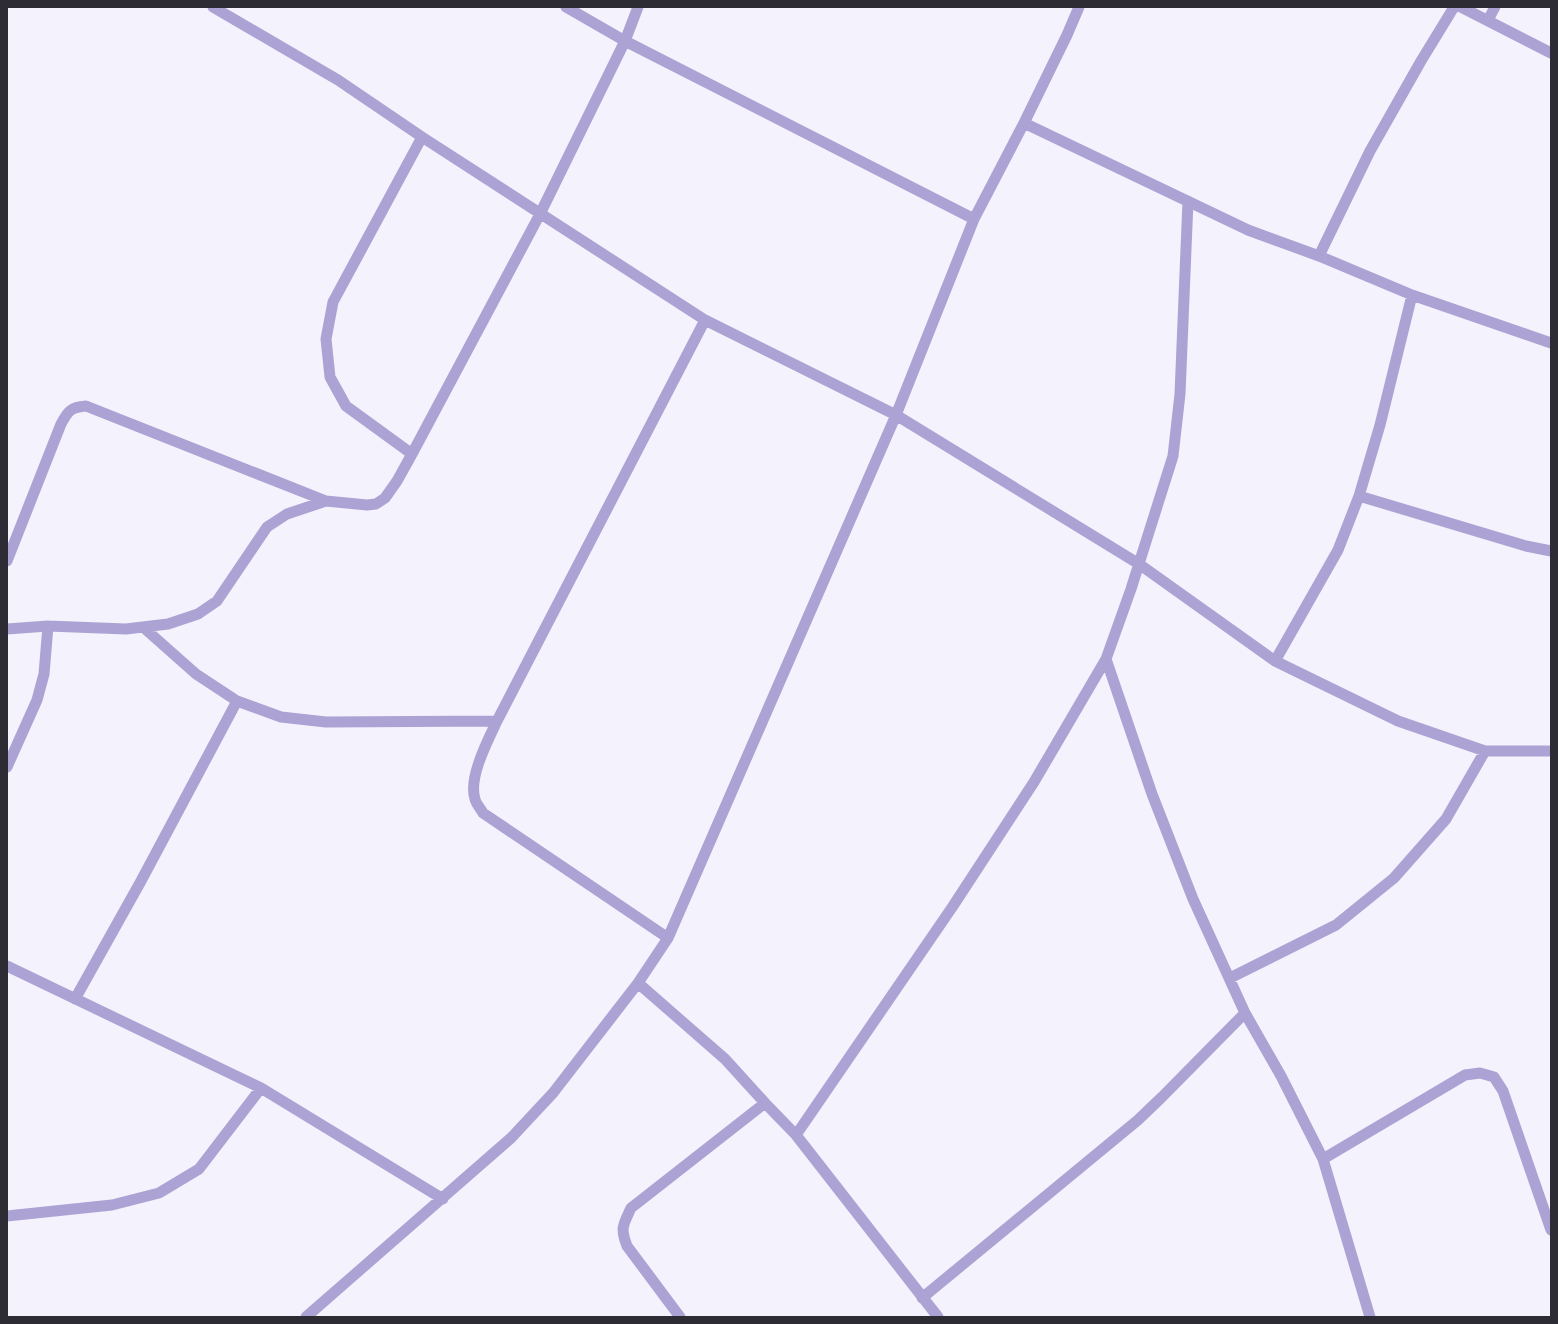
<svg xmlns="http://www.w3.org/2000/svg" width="1558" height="1324" font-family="'Nunito Sans',sans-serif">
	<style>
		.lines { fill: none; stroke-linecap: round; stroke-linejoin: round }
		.minor { stroke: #aca3d4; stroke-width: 11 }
	</style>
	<rect width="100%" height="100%" fill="#f4f2fd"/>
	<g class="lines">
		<!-- minor -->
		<path class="minor" d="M 213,7 L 338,80 L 422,137 L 705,320 L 896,415 L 1139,564 L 1275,661 L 1398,721 L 1485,751 L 1551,751
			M 566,7 L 625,41 L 974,219
			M 1461,7 L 1551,53
			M 1488,20 L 1495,7
			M 1024,123 L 1248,230 L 1319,256 L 1412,295 L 1551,343
			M 1188,201 L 1180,394 L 1173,456 L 1131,589 L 1106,659 L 1152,794 L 1193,899 L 1245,1013 L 1281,1076 L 1323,1159 L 1370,1317
			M 1319,256 L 1370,151 L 1421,61 L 1454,7
			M 412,454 L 346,406 L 330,377 L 326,339 L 333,302 L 422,137
			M 1359,496 L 1526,546 L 1551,551
			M 7,561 L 61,424 C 68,411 71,407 86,406 L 326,501
			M 143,627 L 196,674 L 237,701 L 281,717 L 326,722 L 497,721
			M 7,629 L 48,626 L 126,629 L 168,624 L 198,614 L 217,601 L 267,527 L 287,514 L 326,501 L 367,505 L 376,504 L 385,498 L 397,481 L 412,454 L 540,214 L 625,41 L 638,7
			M 1275,661 L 1338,550 L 1359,496 L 1380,425 L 1412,295
			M 7,767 L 37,700 L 44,674 L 48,626
			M 668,938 L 483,813 C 481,809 476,804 475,799 C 468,778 488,740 497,721 L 705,320
			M 7,966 L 261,1088 L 443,1199
			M 1230,978 L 1336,925 L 1394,878 L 1446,819 L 1485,751
			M 638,983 L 725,1059 L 765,1103 L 796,1135 L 938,1317
			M 75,999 L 141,881 L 237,701
			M 796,1135 L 953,906 L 1034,782 L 1106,659
			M 1323,1159 L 1465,1075 L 1480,1073 L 1494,1077 L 1503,1091 L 1551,1230
			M 7,1216 L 112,1205 L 159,1193 L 199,1169 L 261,1088
			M 922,1298 L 1138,1120 L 1162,1097 L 1245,1013
			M 306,1317 L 511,1138 L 553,1093 L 638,983 L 668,938 L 896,415 L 974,219 L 1024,123 L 1067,35 L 1079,7
			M 680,1317 L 627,1246 C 620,1228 623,1225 631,1208 L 765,1103"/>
	</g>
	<!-- border -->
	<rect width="1558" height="1324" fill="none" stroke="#2d2c35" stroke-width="16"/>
</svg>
